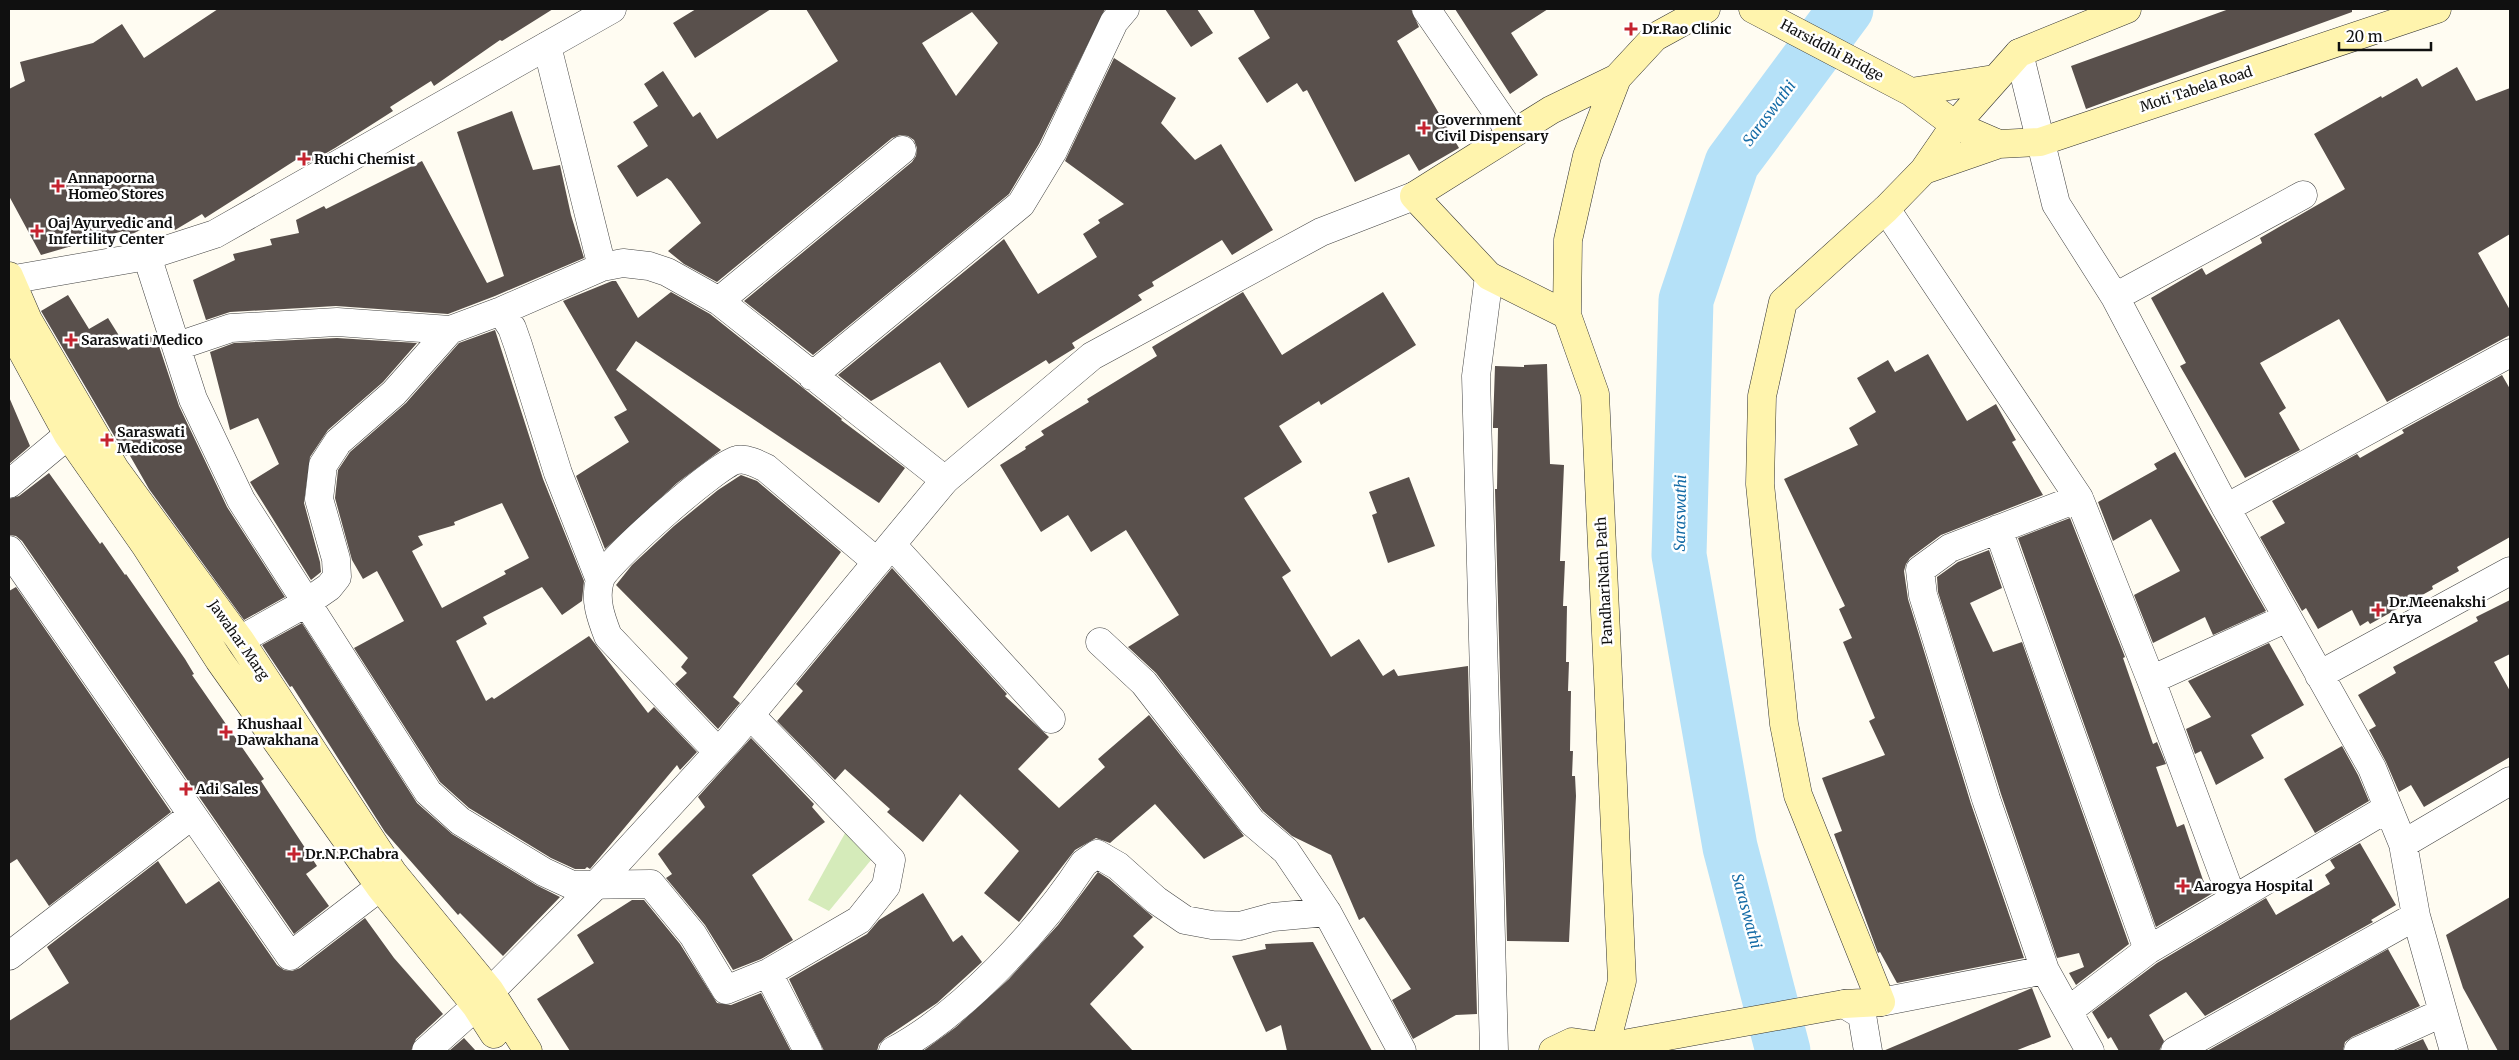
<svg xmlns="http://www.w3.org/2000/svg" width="2519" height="1060" font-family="Merriweather,serif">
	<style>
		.green { fill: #d5ebba }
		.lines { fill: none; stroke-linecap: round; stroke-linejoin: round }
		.river { stroke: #b5e1f8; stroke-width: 55 }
		.building { fill: #59504c; fill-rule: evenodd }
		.minor-casing { stroke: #434343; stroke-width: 29 }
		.tertiary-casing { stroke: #434343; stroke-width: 29 }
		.secondary-casing { stroke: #323232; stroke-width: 29 }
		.minor { stroke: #fff; stroke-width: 28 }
		.tertiary { stroke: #fff; stroke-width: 28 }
		.secondary { stroke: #fff4ad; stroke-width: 28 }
		.poi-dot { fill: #c5232f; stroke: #fff; stroke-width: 2 }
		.labels { text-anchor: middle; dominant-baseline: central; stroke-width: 5; stroke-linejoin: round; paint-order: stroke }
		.poi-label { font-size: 14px; font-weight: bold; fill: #101010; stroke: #fff; text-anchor: start }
		.street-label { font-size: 14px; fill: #101010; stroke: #fff }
		.water-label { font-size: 15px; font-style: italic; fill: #146ba6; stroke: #fff }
	</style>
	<rect width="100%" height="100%" fill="#fffcf2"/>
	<!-- green -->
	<path class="green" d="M 854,817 L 885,843 L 829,911 L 808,900 Z"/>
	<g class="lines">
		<!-- river -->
		<path class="river" d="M 1783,1051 L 1730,847 L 1679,555 L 1686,300 L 1732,163 L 1846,9"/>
	</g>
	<!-- building -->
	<path class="building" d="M 218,9 L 553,9 L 502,41 L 500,40 L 434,86 L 431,81 L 390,107 L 393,111 L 335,148 L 307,164 L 302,156 L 205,218 L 202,214 L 175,230 L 167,217 L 126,237 L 123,231 L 41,255 L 9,196 L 9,89 L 25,81 L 20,62 L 93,43 L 122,24 L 144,58 Z
		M 696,9 L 771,9 L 695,58 L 673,23 Z
		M 806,9 L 1105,9 L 1039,144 L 1009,194 L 813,355 L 744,301 L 912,162 L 916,156 L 917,148 L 914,140 L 908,136 L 900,135 L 892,138 L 717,282 L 684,264 L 668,251 L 701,223 L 671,181 L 667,178 L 637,197 L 617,166 L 648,146 L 633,122 L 658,106 L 644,84 L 663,71 L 693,117 L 700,112 L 717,139 L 838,61 ZM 972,12 L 998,43 L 956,96 L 922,43 Z
		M 1165,9 L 1197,9 L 1213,33 L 1191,47 Z
		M 1253,9 L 1411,9 L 1419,27 L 1397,41 L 1459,148 L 1419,171 L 1409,154 L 1355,182 L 1307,90 L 1303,92 L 1297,83 L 1267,103 L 1238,58 L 1270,38 Z
		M 1455,9 L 1548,9 L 1511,33 L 1538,75 L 1510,94 Z
		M 2229,9 L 2352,9 L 2352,12 L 2086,109 L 2071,66 Z
		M 1114,58 L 1176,98 L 1161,123 L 1195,160 L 1221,144 L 1273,230 L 1232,255 L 1222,240 L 1152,282 L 1154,286 L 1138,295 L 1142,300 L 1072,343 L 1075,348 L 1049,364 L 1046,360 L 968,408 L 940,362 L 871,401 L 838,375 L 1004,239 L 1038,294 L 1097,257 L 1083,234 L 1100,223 L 1098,220 L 1124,204 L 1065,161 Z
		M 2457,67 L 2476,101 L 2510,88 L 2510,234 L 2478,253 L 2510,310 L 2510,335 L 2387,402 L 2339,319 L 2260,363 L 2286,408 L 2279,413 L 2300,450 L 2245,478 L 2180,366 L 2186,363 L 2151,298 L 2202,268 L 2206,275 L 2262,243 L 2260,238 L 2345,189 L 2314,134 L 2381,96 L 2382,98 L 2417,78 L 2422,87 Z
		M 512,111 L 533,170 L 560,165 L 571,215 L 584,258 L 495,296 L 448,314 L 336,306 L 230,312 L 206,320 L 193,280 L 235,260 L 233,254 L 272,245 L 270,239 L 299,233 L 296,220 L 324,206 L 326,209 L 422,161 L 487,283 L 504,276 L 457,132 Z
		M 612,281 L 616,281 L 638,318 L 671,292 L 710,314 L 842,419 L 841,420 L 905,468 L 879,503 L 636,341 L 616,370 L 721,450 L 677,483 L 605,549 L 576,476 L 629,442 L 614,417 L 627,410 L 563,301 Z
		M 1243,292 L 1282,355 L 1383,292 L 1416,345 L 1321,405 L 1319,401 L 1279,426 L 1302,462 L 1244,498 L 1291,571 L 1282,577 L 1331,657 L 1359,639 L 1383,676 L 1394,669 L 1398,676 L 1468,666 L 1477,1014 L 1456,1015 L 1413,1039 L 1392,1000 L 1411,989 L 1364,917 L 1359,920 L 1331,855 L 1292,836 L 1263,811 L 1156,673 L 1128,647 L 1179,615 L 1126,530 L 1091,552 L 1068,515 L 1041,532 L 1000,465 L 1026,449 L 1025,447 L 1044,435 L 1041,431 L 1089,402 L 1087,399 L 1157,356 L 1152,347 Z
		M 68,295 L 89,329 L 108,318 L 128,350 L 153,335 L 158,343 L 179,406 L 227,507 L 285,597 L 244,620 L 149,489 L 129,454 L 126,456 L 41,311 Z
		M 495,330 L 543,479 L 584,581 L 582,601 L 562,615 L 542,587 L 483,617 L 487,624 L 456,641 L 486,701 L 492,697 L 494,699 L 589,636 L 648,713 L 654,707 L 697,752 L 680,770 L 677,765 L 590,869 L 587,867 L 585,869 L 575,869 L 551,858 L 469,808 L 440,782 L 354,648 L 404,621 L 377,571 L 363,579 L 352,560 L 335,498 L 338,470 L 350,452 L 406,403 L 459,343 ZM 502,503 L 529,558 L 504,571 L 506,574 L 442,608 L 412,551 L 423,545 L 418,536 L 455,525 L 454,522 Z
		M 337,338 L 417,343 L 383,382 L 328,430 L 310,457 L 304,503 L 320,562 L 321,572 L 311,580 L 250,482 L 279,464 L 258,418 L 230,430 L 210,352 L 234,343 Z
		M 1928,354 L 1967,421 L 1996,404 L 2016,440 L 2012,442 L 2043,495 L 1941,535 L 1910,558 L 1906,564 L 1904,571 L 1908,599 L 1971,804 L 2024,958 L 1897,983 L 1880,952 L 1878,953 L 1834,834 L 1842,831 L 1822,778 L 1885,755 L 1869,721 L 1875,718 L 1843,642 L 1852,638 L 1839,609 L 1845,606 L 1784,479 L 1858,445 L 1849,428 L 1876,412 L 1857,378 L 1888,360 L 1895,372 Z
		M 1547,364 L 1550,464 L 1564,465 L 1560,561 L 1565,561 L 1563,606 L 1567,606 L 1566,662 L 1569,662 L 1568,691 L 1571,691 L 1570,751 L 1573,751 L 1572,776 L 1575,776 L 1576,796 L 1569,942 L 1507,941 L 1495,489 L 1497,489 L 1498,428 L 1493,428 L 1493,425 L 1495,366 L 1524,367 L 1524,365 Z
		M 2502,375 L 2510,389 L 2510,537 L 2457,567 L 2459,571 L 2432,586 L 2433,589 L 2370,624 L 2368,621 L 2360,626 L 2352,610 L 2318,629 L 2306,608 L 2302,611 L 2260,537 L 2285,523 L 2272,501 L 2357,454 L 2360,458 L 2404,433 L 2402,430 Z
		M 9,397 L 30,446 L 9,464 Z
		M 2175,452 L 2266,611 L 2213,635 L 2205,617 L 2153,643 L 2134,595 L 2180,571 L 2151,519 L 2113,541 L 2098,502 L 2157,469 L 2154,464 Z
		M 49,473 L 100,544 L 102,542 L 125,575 L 126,574 L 185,659 L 194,674 L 192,675 L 264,779 L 261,781 L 317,866 L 306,874 L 329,906 L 294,934 L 22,541 L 16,536 L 9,535 L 9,499 L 19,496 Z
		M 741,475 L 757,481 L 841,552 L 733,697 L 740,703 L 718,729 L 675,684 L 687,673 L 681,667 L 688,658 L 616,585 L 632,565 L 674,526 L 718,490 Z
		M 1409,477 L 1435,546 L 1388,563 L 1372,515 L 1377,513 L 1369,492 Z
		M 2070,518 L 2125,657 L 2123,658 L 2153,744 L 2157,742 L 2166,764 L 2156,767 L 2177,827 L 2184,824 L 2203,880 L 2213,893 L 2156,927 L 2018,538 Z
		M 1989,550 L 2002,588 L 1970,603 L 1993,652 L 2022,642 L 2129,944 L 2076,985 L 2069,973 L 2084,967 L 2079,953 L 2057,958 L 2001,794 L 1938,592 L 1937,577 L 1958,562 Z
		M 892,568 L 1007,694 L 1005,696 L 1049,737 L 1018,769 L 1059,808 L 1105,767 L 1098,759 L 1149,715 L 1244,836 L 1204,859 L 1155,804 L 1110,843 L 1096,838 L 1075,850 L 1019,922 L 984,893 L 1019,851 L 960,794 L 923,842 L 887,812 L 890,809 L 845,769 L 835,780 L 777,721 L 803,691 L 796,684 Z
		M 16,587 L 171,812 L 49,906 L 17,859 L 9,864 L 9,591 Z
		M 2510,600 L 2510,654 L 2494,662 L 2510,691 L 2510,757 L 2424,807 L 2411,785 L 2399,792 L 2386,762 L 2369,730 L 2376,726 L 2358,695 L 2396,673 L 2393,667 L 2478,621 L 2476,617 Z
		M 302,623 L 417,803 L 452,834 L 536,885 L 560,897 L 503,956 L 460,913 L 458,915 L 385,832 L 292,686 L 290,687 L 262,645 Z
		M 2269,643 L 2304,705 L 2251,735 L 2264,758 L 2216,785 L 2201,751 L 2195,754 L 2186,729 L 2211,717 L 2188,681 Z
		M 751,738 L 814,804 L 812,807 L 825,822 L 752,875 L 793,940 L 761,959 L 733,970 L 705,925 L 666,878 L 672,874 L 658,854 L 705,807 L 698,797 Z
		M 2342,746 L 2358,775 L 2369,801 L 2315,833 L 2284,779 Z
		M 2360,843 L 2396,905 L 2371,920 L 2373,922 L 2205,1016 L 2186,992 L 2149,1015 L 2164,1041 L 2159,1051 L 2119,1051 L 2111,1037 L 2108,1039 L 2092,1012 L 2157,963 L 2266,898 L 2276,915 L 2330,884 L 2325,875 L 2335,868 L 2330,860 Z
		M 158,861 L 186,904 L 219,881 L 277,965 L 284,970 L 292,971 L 300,968 L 365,918 L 394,958 L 443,1014 L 416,1039 L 411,1051 L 9,1051 L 9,1021 L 69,983 L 47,947 Z
		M 1098,872 L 1109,879 L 1153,917 L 1133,936 L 1144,947 L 1090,1004 L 1133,1051 L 923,1051 L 956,1027 L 1009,979 L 1058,925 Z
		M 923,893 L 953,942 L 962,935 L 982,962 L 937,1003 L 885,1038 L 879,1044 L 877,1051 L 824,1051 L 789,979 L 867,934 L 879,920 Z
		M 2510,897 L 2510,1051 L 2498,1051 L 2463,988 L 2446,935 Z
		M 632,900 L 644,900 L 680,944 L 717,1003 L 731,1005 L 761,993 L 791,1051 L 570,1051 L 537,999 L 594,963 L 577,935 Z
		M 1313,942 L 1372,1051 L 1287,1051 L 1281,1025 L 1266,1032 L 1232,956 L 1266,949 L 1265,944 Z
		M 2388,949 L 2420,1006 L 2352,1037 L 2345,1042 L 2343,1051 L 2207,1051 Z
		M 2032,988 L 2051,1037 L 2015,1051 L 1883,1051 Z
		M 464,1038 L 476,1051 L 449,1051 Z
		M 2423,1039 L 2429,1051 L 2395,1051 Z"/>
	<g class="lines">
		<defs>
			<path id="minor" d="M 547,46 L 602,267
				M 2019,53 L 2056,204 L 2115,297 L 2226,508 L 2372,768 L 2403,844 L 2416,916 L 2454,1051
				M 1886,209 L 2079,498
				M 147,256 L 193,399 L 241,500 L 428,792 L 460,821 L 544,872 L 572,885 L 651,884 L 693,935 L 726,990 L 768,973 L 859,920 L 886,886 L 891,860 L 750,715
				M 1489,276 L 1476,376 L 1494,1051
				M 2115,297 L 2303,195
				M 719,301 L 902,150
				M 501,311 L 512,328 L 518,345 L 558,473 L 600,580
				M 178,346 L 231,328 L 337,322 L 450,330
				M 812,376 L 1021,204 L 1053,151 L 1114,22 L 1125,9
				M 9,484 L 68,435
				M 2226,508 L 2510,353
				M 1998,529 L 2148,950
				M 892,545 L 1051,719
				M 9,550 L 290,956 L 380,887
				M 240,640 L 306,603 L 329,587 L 337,577 L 336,559 L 319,499 L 323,465 L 338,442 L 394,393 L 450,330 L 501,311 L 602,267 L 623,263 L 649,266 L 667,272 L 719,301 L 945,480
				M 1100,642 L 1144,683 L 1252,822 L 1286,851 L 1327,912 L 1402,1051
				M 2319,675 L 2510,571
				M 2151,680 L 2287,618
				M 718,752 L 608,636 C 601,618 594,599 600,580 C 606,562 718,463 737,460 C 746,458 758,464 766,468 L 877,562
				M 2403,844 L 2510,781
				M 9,956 L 191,816
				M 768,973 L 808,1051
				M 1881,1002 L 2045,970
				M 1844,1004 L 1862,1015 L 1868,1051
				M 2068,1011 L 2148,950 L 2388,808
				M 893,1051 C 963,1014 1041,929 1084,863 L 1097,854 L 1118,866 L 1156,900 L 1185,920 L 1212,925 L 1240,926 L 1273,917 L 1327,912
				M 2090,1051 L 2045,970 L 1986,799 L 1923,595 L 1920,570 L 1950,548 L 2079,498 L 2151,680 L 2232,898
				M 2175,1051 L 2416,916
				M 2358,1051 L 2442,1013"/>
			<path id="tertiary" d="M 1426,9 L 1512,134
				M 9,280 L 147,256 L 215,234 L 612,9
				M 426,1051 L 476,1006 L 598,883 L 731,738 L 945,480 L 1092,356 L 1321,232 L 1414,196"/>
			<path id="secondary" d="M 1753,9 L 1911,92 L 1955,125 L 1999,144 L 2040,142 L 2437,9
				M 1911,92 L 1994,79
				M 1924,170 L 1999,144
				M 9,276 L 28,320 L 115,469 L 240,640 L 393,873 L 490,991 L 528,1051
				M 1567,315 L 1489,276 L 1414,196 L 1551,110 L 1617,78
				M 9,327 L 68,435 L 145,545 L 219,660 L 380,887 L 476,1006 L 494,1034
				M 1553,1051 L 1572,1042 L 1607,1047 L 1844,1004 L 1881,1002 L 1798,795 L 1784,724 L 1760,484 L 1762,396 L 1783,302 L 1886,209 L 1924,170 L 1955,125 L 2019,53 L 2127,9
				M 1604,1051 L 1622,981 L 1595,394 L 1567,315 L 1568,240 L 1587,156 L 1617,78 L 1655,37 L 1706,9"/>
		</defs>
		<!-- minor casing -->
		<use href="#minor" class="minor-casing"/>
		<!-- tertiary casing -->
		<use href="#tertiary" class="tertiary-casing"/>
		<!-- secondary casing -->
		<use href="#secondary" class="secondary-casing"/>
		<!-- minor -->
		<use href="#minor" class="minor"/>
		<!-- tertiary -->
		<use href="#tertiary" class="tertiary"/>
		<!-- secondary -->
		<use href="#secondary" class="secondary"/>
	</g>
	<!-- markers -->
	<g class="poi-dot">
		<path d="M1628.5 21.5h5v5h5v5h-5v5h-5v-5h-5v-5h5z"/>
		<path d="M1421.5 120.5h5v5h5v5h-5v5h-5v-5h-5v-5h5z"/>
		<path d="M301.5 151.5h5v5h5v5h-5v5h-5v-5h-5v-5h5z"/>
		<path d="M55.5 178.5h5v5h5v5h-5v5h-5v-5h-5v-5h5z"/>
		<path d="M34.5 223.5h5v5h5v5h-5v5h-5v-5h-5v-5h5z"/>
		<path d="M68.5 332.5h5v5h5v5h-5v5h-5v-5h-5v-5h5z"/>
		<path d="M104.5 432.5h5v5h5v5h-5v5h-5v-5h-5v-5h5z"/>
		<path d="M2375.5 602.5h5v5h5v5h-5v5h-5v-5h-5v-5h5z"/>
		<path d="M223.5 724.5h5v5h5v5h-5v5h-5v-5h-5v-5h5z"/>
		<path d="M183.5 781.5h5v5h5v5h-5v5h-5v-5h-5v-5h5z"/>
		<path d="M291.5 846.5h5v5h5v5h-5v5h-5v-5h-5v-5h5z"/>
		<path d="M2180.5 878.5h5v5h5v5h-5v5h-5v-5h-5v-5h5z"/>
	</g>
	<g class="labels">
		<!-- poi labels -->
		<g class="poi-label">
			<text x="1642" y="29">Dr.Rao Clinic</text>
			<text x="1435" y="120">Government<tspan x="1435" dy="16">Civil Dispensary</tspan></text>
			<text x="314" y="159">Ruchi Chemist</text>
			<text x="68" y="178">Annapoorna<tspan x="68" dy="16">Homeo Stores</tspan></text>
			<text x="48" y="223">Oaj Ayurvedic and<tspan x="48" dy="16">Infertility Center</tspan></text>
			<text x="81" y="340">Saraswati Medico</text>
			<text x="117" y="432">Saraswati<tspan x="117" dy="16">Medicose</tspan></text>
			<text x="2389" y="602">Dr.Meenakshi<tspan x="2389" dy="16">Arya</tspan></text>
			<text x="237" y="724">Khushaal<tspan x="237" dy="16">Dawakhana</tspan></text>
			<text x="196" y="789">Adi Sales</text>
			<text x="305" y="854">Dr.N.P.Chabra</text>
			<text x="2194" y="886">Aarogya Hospital</text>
		</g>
		<!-- street labels -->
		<g class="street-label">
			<text transform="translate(1832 50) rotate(28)">Harsiddhi Bridge</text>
			<text transform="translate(2196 89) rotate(-18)">Moti Tabela Road</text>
			<text transform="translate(1604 581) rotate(-93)">PandhariNath Path</text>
			<text transform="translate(239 640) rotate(55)">Jawahar Marg</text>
		</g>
		<!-- water labels -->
		<g class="water-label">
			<text transform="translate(1769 113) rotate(-53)">Saraswathi</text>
			<text transform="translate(1680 513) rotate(-89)">Saraswathi</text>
			<text transform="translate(1747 911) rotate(75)">Saraswathi</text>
		</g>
	</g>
	<!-- border -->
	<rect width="2519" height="1060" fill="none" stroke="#101010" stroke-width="20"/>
	<!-- scale -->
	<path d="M2339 42v8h92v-8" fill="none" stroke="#101010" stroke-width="2.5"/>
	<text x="2346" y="42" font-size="15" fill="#101010" stroke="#ffffff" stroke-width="4" paint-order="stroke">20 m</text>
</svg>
